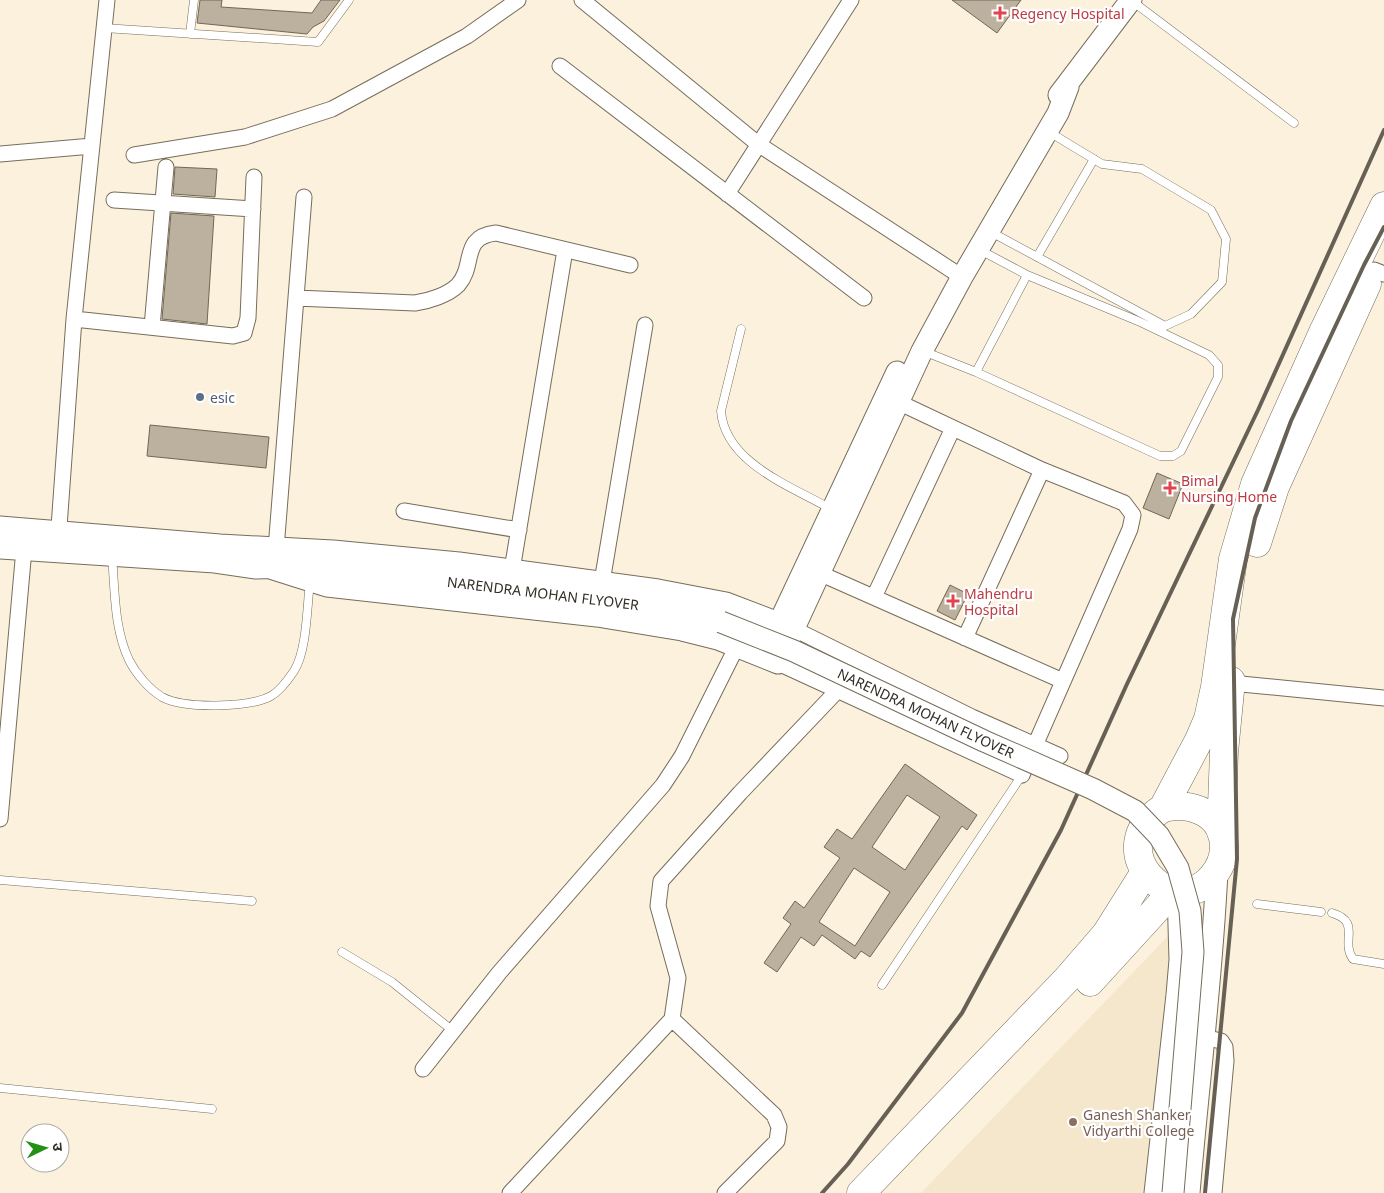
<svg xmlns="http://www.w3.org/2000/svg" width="1384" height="1193" font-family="'Noto Sans','Noto Sans Devanagari',sans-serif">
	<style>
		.built { fill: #f5e7cb }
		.building { fill: #bbb19e; stroke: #706755; fill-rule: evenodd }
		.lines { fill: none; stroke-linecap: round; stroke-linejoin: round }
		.lane-casing { stroke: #766d5b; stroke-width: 9 }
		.street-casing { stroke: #766d5b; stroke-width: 17 }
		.secondary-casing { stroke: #766d5b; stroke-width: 23 }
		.highway-casing { stroke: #766d5b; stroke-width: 29 }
		.lane { stroke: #fff; stroke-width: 8 }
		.street { stroke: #fff; stroke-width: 15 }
		.secondary { stroke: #fff; stroke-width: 21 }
		.highway { stroke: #fff; stroke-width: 28 }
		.rail { stroke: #666055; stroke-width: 4 }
		.secondary-bridge-casing { stroke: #766d5b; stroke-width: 23; stroke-linecap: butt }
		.secondary-bridge { stroke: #fff; stroke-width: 21 }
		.health-dot { fill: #e0444e; stroke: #fff; stroke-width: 2 }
		.service-dot { fill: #5c6f8a; stroke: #fff; stroke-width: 2 }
		.education-dot { fill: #8d6e63; stroke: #fff; stroke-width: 2 }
		.labels { text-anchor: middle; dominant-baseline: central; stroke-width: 4.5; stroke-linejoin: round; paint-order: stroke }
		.health-label { font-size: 14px; fill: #be3a42; stroke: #fff; text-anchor: start }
		.service-label { font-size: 14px; fill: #4e5e75; stroke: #fff; text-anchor: start }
		.street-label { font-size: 14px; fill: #322e26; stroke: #fff }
		.education-label { font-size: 14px; fill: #785e54; stroke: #fff; text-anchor: start }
	</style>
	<rect width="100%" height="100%" fill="#fcf1dd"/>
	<!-- built -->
	<path class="built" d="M 1171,933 L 1165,1052 L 1149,1193 L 921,1193 Z"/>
	<!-- building -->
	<path class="building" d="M 200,0 L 222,0 L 221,7 L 312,13 L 321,0 L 340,0 L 324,21 L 313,27 L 307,34 L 197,23 Z
		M 952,0 L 1021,0 L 997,33 Z
		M 175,167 L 217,169 L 215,197 L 173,194 Z
		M 171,213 L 214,216 L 207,324 L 162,319 Z
		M 150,425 L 269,437 L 266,468 L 147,456 Z
		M 1157,473 L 1183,484 L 1169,519 L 1143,508 Z
		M 950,585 L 968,594 L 955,620 L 937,611 Z
		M 905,764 L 977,815 L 967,830 L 962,826 L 870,957 L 861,951 L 855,959 L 822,935 L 814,946 L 801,937 L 777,972 L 764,963 L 791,924 L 783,918 L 795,901 L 804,908 L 840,858 L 824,847 L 837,829 L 852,839 ZM 907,795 L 940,817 L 905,870 L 872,847 ZM 854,868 L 890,892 L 855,946 L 819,922 Z"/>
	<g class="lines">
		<defs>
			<path id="lane" d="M 1132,1 L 1294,123
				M 104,28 L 318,42 L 349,0
				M 190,34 L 194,0
				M 991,232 L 1165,326 L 1191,314 L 1222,282 L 1226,239 L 1211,210 L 1142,169 L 1102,164 L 1049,132
				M 980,250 L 1027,275
				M 1037,257 L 1094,159
				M 741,329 L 721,411 C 725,463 791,486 831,509
				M 923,351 L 976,372 L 1160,456 L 1173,456 L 1181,451 L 1218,377 L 1218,365 L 1209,355 L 1138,321 L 1027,275 L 976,372
				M 112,556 C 115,591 114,629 129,660 C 136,674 149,689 162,697 C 184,709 249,708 271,696 C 280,691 288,680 294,671 C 307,651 307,606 310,581
				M 0,880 L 252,901
				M 1257,904 L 1321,912
				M 1332,913 C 1362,922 1340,941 1353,959 L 1384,964
				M 342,952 L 392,982 L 453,1031
				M 882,985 L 1022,775
				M 0,1088 L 212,1109"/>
			<path id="street" d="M 582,0 L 758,144 L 962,277
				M 560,66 L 864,298
				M 0,154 L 92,146
				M 134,155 L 245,137 L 332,109 L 467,36 L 518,0
				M 727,194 L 851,0
				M 114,200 L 253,209
				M 1374,270 L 1384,274
				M 296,298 L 415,303 C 429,301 448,295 458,285 C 476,265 460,237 496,233 L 630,265
				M 74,319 L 233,336 L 244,333 L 248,318 L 254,177
				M 152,327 L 166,167
				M 404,511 L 519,530
				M 58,541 L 74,319 L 107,0
				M 276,549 L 304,197
				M 512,570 L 565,250
				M 819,573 L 1063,681
				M 602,582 L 645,325
				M 874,597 L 953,428
				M 794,629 L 972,717 L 1060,756
				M 965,638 L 1042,470
				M 778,663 L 1022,775 L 1130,529 L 1133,515 L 1124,503 L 1042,470 L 898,402
				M 1231,683 L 1384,698
				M 0,819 L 24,549
				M 672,1019 L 678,978 L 658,906 L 661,881 L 740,793 L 838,690
				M 1203,1037 L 1221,1041 L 1225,1047 L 1226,1061 L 1214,1193
				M 423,1069 L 499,973 L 663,785 L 682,756 L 737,646
				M 510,1193 L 672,1019 L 774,1115 L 779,1127 L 777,1141 L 725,1193"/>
			<path id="secondary" d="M 1059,95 L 1131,0
				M 0,527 L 220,545 L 333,551 L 459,563 L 658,590 L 726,603 L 794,629
				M 0,548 L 215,562 L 256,568 L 319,566 L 672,610 L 721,622
				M 267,567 L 327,586 L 597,616 L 682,630 L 718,639 L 778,663 L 922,351 L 962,277 L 1058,113 L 1068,87
				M 773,636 L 897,372
				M 1155,1193 L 1177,995 L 1180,960 L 1178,891
				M 1189,1193 C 1198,1086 1212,979 1217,871"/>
			<path id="highway" d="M 1257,543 L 1275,487 L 1367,284
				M 1163,808 C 1190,801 1223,813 1224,846 C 1224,858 1220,868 1212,877 C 1173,924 1099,849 1163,808 L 1199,740 L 1208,719 L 1215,687 L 1233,559 L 1255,484 L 1324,330 L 1384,206
				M 1221,832 L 1224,752 L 1231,681
				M 1090,982 L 1173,891
				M 861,1193 L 1067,979 L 1106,934 L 1145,872"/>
		</defs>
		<!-- lane casing -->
		<use href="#lane" class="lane-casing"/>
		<!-- street casing -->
		<use href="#street" class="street-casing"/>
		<!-- secondary casing -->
		<use href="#secondary" class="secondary-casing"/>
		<!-- highway casing -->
		<use href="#highway" class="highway-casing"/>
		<!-- lane -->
		<use href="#lane" class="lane"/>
		<!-- street -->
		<use href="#street" class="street"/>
		<!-- secondary -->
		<use href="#secondary" class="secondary"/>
		<!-- highway -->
		<use href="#highway" class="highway"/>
		<!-- rail -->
		<path class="rail" d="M 822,1193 L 848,1164 L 962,1013 L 1061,830 L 1127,684 L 1258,410 L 1384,130
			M 1205,1193 L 1237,859 L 1233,619 L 1255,518 L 1291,421 L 1364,265 L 1384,227"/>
		<defs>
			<path id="secondary-bridge" d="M 721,622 L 794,651 L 984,741 L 1093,789 L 1135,811 L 1159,836 L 1178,868 L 1190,911 L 1193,952 L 1173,1193"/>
		</defs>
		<!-- secondary-bridge casing -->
		<use href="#secondary-bridge" class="secondary-bridge-casing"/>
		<!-- secondary-bridge -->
		<use href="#secondary-bridge" class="secondary-bridge"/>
	</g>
	<!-- markers -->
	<g class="health-dot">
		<path d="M997.5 5.5h5v5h5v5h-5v5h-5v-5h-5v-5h5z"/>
		<path d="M1167.5 480.5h5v5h5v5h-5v5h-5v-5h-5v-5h5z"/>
		<path d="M950.5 593.5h5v5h5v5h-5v5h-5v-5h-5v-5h5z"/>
	</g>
	<circle class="service-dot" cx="200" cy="397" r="5"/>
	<circle class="education-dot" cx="1073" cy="1122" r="5"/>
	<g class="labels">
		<!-- health labels -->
		<g class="health-label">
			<text x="1011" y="13">Regency Hospital</text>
			<text x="1181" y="480">Bimal<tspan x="1181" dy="16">Nursing Home</tspan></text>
			<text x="964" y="593">Mahendru<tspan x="964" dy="16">Hospital</tspan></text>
		</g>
		<!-- service labels -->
		<g class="service-label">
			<text x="210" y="397">esic</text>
		</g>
		<!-- street labels -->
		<g class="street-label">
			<text transform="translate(543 593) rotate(7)">NARENDRA MOHAN FLYOVER</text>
			<text transform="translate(926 713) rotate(25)">NARENDRA MOHAN FLYOVER</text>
		</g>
		<!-- education labels -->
		<g class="education-label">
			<text x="1083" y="1114">Ganesh Shanker<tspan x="1083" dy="16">Vidyarthi College</tspan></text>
		</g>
	</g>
	<!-- north arrow -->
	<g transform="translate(45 1148) rotate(85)"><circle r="24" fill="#ffffff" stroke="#adaba8"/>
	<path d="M0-4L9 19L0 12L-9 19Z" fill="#259016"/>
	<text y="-8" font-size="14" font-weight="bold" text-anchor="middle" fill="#322e26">उ</text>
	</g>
</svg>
